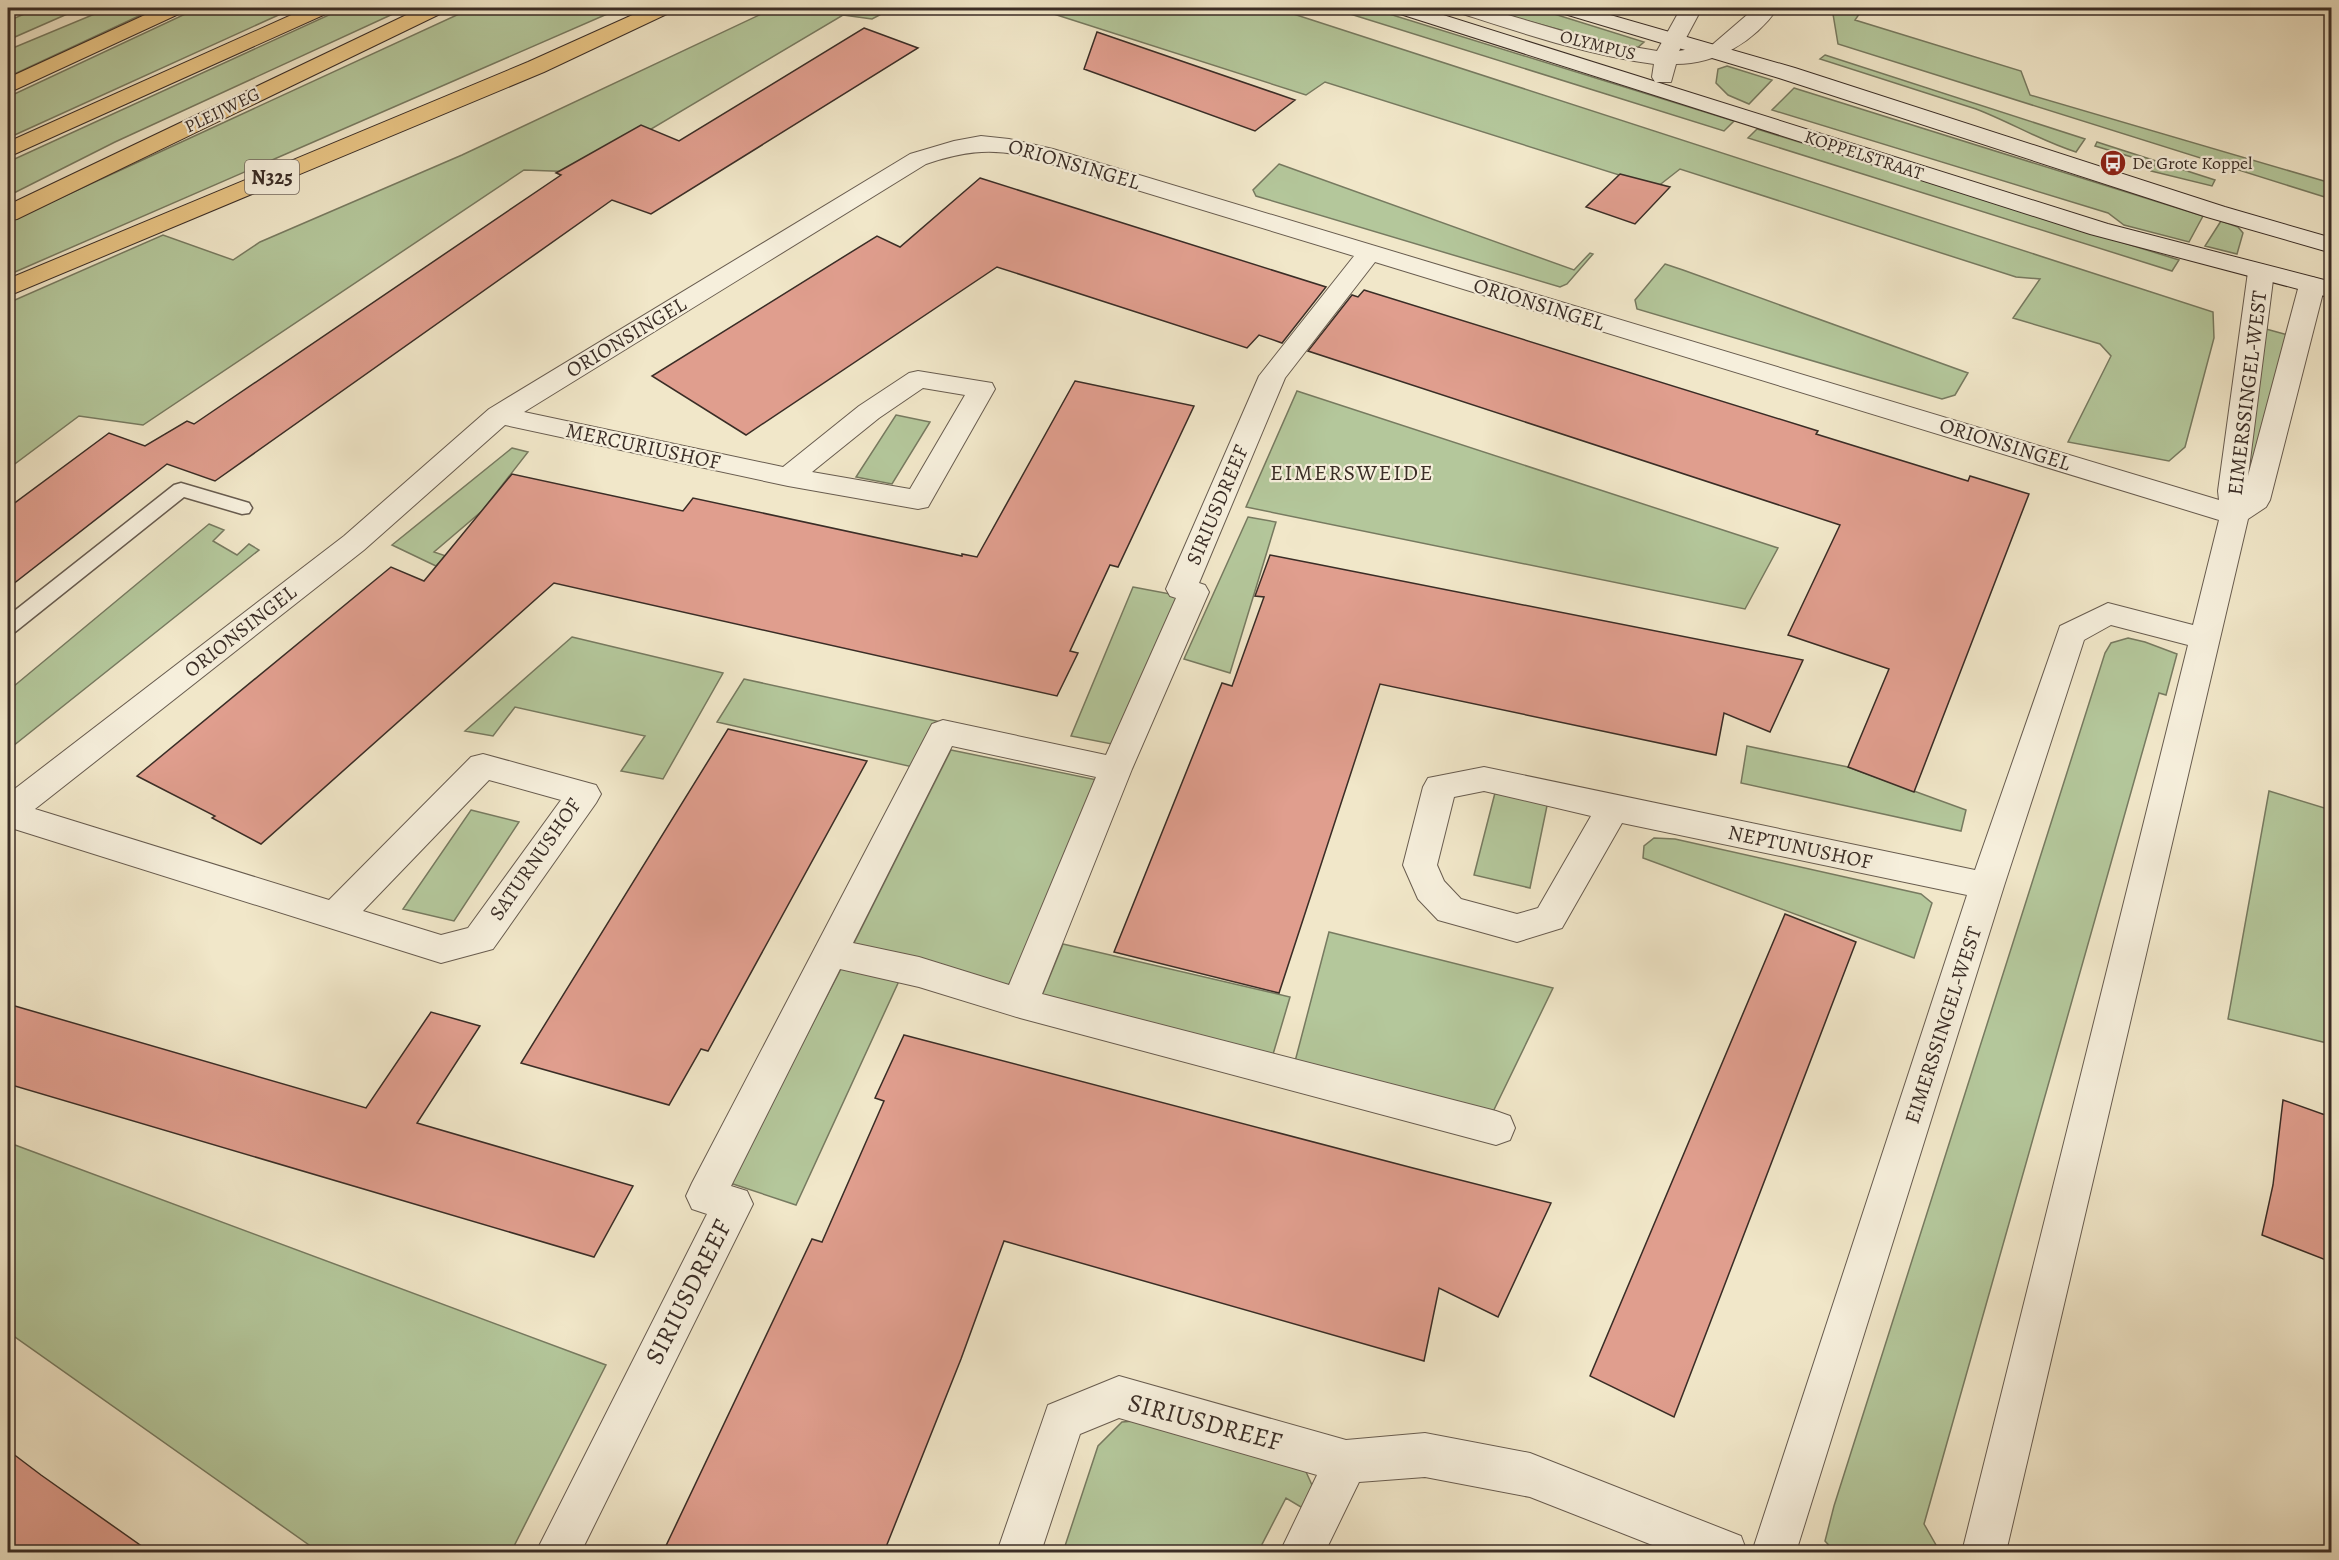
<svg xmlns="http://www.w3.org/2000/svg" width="2339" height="1560" font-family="Alegreya,serif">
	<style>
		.green { fill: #b4c79b; stroke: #777a60; stroke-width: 1.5 }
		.building { fill: #e09e8e; stroke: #3a2d26; stroke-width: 1.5 }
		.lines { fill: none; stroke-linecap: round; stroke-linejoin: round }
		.lane-casing { stroke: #685c4f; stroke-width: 3 }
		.street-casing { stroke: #685c4f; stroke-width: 2 }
		.secondary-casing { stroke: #3a2d26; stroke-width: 2 }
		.highway-casing { stroke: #3a2d26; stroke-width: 2 }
		.lane { fill: #f6efdc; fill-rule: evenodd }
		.street { fill: #f6efdc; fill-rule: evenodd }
		.secondary { fill: #f6efdc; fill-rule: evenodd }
		.highway { fill: #e8c484; fill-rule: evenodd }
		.labels { text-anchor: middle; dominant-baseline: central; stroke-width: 4.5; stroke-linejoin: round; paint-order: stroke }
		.far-street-label { font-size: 18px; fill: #3a2d26; stroke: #f6efdc }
		.far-poi-label { font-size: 18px; fill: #3a2d26; stroke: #f6efdc; text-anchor: start }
		.shield { fill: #f6efdc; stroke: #72675d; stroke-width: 1.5 }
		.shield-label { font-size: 20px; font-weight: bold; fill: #3a2d26 }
		.street-label { font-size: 21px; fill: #3a2d26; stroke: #f6efdc }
		.neighbourhood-label { font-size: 22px; letter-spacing: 1.5px; fill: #3a2d26; stroke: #f6efdc }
		.near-street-label { font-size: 26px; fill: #3a2d26; stroke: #f6efdc }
	</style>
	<rect width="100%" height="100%" fill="#f1e7c9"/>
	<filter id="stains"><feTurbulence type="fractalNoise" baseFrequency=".00333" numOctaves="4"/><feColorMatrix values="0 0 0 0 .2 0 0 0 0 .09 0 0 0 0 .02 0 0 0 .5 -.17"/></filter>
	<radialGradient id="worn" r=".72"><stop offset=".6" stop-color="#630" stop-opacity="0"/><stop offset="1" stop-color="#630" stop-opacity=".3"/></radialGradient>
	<!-- green -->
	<path class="green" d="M 38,8 L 81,8 L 8,40 L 8,21 Z
		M 109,8 L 156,8 L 8,77 L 8,50 Z
		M 198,8 L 294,8 L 8,138 L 8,97 Z
		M 344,8 L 406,8 L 115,142 L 8,196 L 8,162 Z
		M 472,8 L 621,8 L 8,275 L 8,222 Z
		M 774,8 L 893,8 L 872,19 L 843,15 L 579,172 L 524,170 L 143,425 L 79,416 L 8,469 L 8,303 L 163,235 L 233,260 L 260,242 L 462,155 Z
		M 1035,8 L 1275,8 L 2213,312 L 2214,338 L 2185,447 L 2169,461 L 2068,442 L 2111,356 L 2100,344 L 2013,318 L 2040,279 L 2016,277 L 1680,169 L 1657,187 L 1325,82 L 1306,95 Z
		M 1331,8 L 1370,8 L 1734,121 L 1724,131 Z
		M 1480,8 L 1535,8 L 1644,42 L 1635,50 Z
		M 1832,8 L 1862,10 L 1855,20 L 2021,71 L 2030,95 L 2331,183 L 2331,199 L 1838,44 Z
		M 1825,55 L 2085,139 L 2076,152 C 2041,141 2010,122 1976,109 L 1820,59 Z
		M 1727,66 L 1772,80 L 1749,104 L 1728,95 L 1716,83 L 1718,69 Z
		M 1794,88 L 2203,216 L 2189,242 L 2124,225 L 2108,213 L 1772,110 Z
		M 1757,129 L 2179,260 L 2172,271 L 1748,138 Z
		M 2097,142 L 2215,180 L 2212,186 L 2151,171 L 2155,164 L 2095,146 Z
		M 1279,164 L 1574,270 L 1590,253 L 1593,254 L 1567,284 L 1560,287 L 1256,196 L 1253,190 Z
		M 2221,221 L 2238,227 L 2243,233 L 2237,254 L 2205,246 Z
		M 1665,264 L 1683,270 L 1968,373 L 1955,395 L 1942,399 L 1637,309 L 1635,300 Z
		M 2266,329 L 2288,335 L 2252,469 L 2245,467 Z
		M 1297,391 L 1778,548 L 1745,609 L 1246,507 Z
		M 896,415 L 930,422 L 892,484 L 856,477 Z
		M 512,448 L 528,452 L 482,511 L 434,552 L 446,556 L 436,566 L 392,545 Z
		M 1248,517 L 1276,522 L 1230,673 L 1184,659 Z
		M 209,524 L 224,530 L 213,541 L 237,555 L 249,544 L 259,550 L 8,750 L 8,691 Z
		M 1133,587 L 1181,596 L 1122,746 L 1071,736 Z
		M 572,637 L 723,673 L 663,779 L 621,771 L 645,736 L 515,707 L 493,736 L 465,731 Z
		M 2128,638 L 2145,642 L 2177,654 L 2166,695 L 2159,693 L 1924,1524 L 1940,1552 L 1835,1552 L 1825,1541 L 1834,1506 L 2105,653 L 2111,643 Z
		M 744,679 L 941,722 L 917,768 L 717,722 Z
		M 1747,746 L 1848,767 L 1966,810 L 1961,831 L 1741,783 Z
		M 951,750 L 1102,781 L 1014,987 L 852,947 Z
		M 1496,789 L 1548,801 L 1530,888 L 1474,875 Z
		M 2269,791 L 2331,810 L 2331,1044 L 2228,1019 Z
		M 471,810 L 519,822 L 454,921 L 403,909 Z
		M 1654,838 L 1675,839 L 1921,894 L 1932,903 L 1914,958 L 1643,858 L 1644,846 Z
		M 1329,932 L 1553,988 L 1490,1118 L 1293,1069 Z
		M 1063,944 L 1290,997 L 1271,1061 L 1039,1003 Z
		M 842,967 L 899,981 L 796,1205 L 730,1183 Z
		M 15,1145 L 606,1365 L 511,1552 L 319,1552 L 8,1332 L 8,1152 Z
		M 1160,1419 L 1302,1463 L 1312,1485 L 1306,1510 L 1286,1498 L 1258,1552 L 1063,1552 L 1098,1446 L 1122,1422 Z"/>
	<!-- building -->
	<path class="building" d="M 864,28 L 918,48 L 651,214 L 612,200 L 215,481 L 167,464 L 8,588 L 8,508 L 109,433 L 145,446 L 187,421 L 194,424 L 561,175 L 556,173 L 641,125 L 679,141 Z
		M 1097,32 L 1295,100 L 1255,131 L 1084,69 Z
		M 1620,174 L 1670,187 L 1635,224 L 1586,207 Z
		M 980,178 L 1326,287 L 1282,343 L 1259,335 L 1247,348 L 997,267 L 746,435 L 652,376 L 877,236 L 900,247 Z
		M 1364,290 L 1818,431 L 1816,434 L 1968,481 L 1970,476 L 2029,494 L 1914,792 L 1848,767 L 1889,669 L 1788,635 L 1840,525 L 1308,351 L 1352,295 L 1358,297 Z
		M 1075,381 L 1194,406 L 1118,567 L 1110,565 L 1070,651 L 1078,653 L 1057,696 L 554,583 L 261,844 L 212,818 L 215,816 L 137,776 L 391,567 L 424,581 L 512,474 L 683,511 L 693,498 L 962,556 L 962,554 L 977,557 Z
		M 1270,555 L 1316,564 L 1803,660 L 1770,732 L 1724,713 L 1716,755 L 1380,684 L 1279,993 L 1114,952 L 1222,683 L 1232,686 L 1264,597 L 1255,596 Z
		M 728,729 L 867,761 L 708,1051 L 701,1049 L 669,1105 L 521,1063 Z
		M 1785,914 L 1856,942 L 1674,1417 L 1590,1376 Z
		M 8,1004 L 366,1108 L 431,1012 L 480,1026 L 417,1123 L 633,1186 L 594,1257 L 8,1084 Z
		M 904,1035 L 1413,1168 L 1551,1203 L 1498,1317 L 1439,1288 L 1424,1361 L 1004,1241 L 961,1359 L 884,1552 L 663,1552 L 812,1239 L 822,1242 L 884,1101 L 875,1098 Z
		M 2283,1100 L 2331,1117 L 2331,1262 L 2262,1235 L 2273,1185 Z
		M 8,1450 L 41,1475 L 150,1552 L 8,1552 Z"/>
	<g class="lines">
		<defs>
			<path id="lane" d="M 181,483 L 249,503 L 252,508 L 249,513 L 242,514 L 184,497 L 15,632 L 8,634 L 8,616 L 174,485 Z"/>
			<path id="street" d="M 1453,8 L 1484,8 L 1593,40 L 1657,51 L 1681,8 L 1702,8 L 1679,51 L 1712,45 L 1755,8 L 1778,8 C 1754,42 1717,64 1676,64 L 1671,82 L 1655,82 L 1652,77 L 1654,64 C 1586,55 1522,33 1457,12 Z
				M 981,136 L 1009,139 L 1053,149 L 2219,500 L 2218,491 L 2248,272 L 2252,267 L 2261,264 L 2270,267 L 2274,272 L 2248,476 L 2299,285 L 2303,280 L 2312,277 L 2321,280 L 2325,285 L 2270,500 L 2266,507 L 2248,519 L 2006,1552 L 1962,1552 L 2188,645 L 2111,625 L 2084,640 L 2004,886 L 1796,1552 L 1752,1552 L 1967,895 L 1622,823 L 1562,928 L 1517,942 L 1438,920 L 1418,899 L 1403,865 L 1423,787 L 1428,778 L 1484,767 L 1975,870 L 2060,626 L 2108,603 L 2193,625 L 2219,520 L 1375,262 L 1285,378 L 1199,583 L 1205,585 L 1209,592 L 1132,769 L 1042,994 L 1496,1111 L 1510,1116 L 1515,1128 L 1510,1140 L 1496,1145 L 1020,1018 L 919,987 L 840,969 L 731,1186 L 747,1191 L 753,1204 L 581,1552 L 536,1552 L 707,1214 L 692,1209 L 686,1196 L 692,1183 L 932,724 L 943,720 L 1106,755 L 1176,598 L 1170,596 L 1166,589 L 1259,376 L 1354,256 L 1025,156 C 989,148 961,152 926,164 L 524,412 L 783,467 L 859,406 L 909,373 L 918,371 L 992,383 L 995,389 L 928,507 L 918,509 L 788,486 L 505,425 L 364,550 L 35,809 L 329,900 L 471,757 L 483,754 L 596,785 L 601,794 L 596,803 L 493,949 L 441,963 L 8,827 L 8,794 L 344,536 L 489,409 L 910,154 L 954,141 ZM 923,388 L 965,395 L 910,489 L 812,472 L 879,418 ZM 952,746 L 1096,777 L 1009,985 L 919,957 L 853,943 ZM 489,780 L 561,800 L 468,928 L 441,935 L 363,911 ZM 1484,791 L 1591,816 L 1538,908 L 1517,914 L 1461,899 L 1444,881 L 1437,865 L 1454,797 Z
				M 1119,1376 L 1346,1440 L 1425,1433 L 1530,1453 L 1741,1536 L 1747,1552 L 1670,1552 L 1530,1497 L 1425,1477 L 1359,1482 L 1325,1552 L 1280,1552 L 1317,1475 L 1119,1418 L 1080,1434 L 1041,1552 L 997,1552 L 1048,1405 Z"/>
			<path id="secondary" d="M 1391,8 L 1421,8 L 2108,224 L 2332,282 L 2332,298 L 2090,234 L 1394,12 Z
				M 1555,8 L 1586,8 L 1795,68 L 2225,207 L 2332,238 L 2332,253 L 2207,217 L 1779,78 L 1558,12 Z"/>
			<path id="highway" d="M 160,8 L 187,8 L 183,12 L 8,93 L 8,78 Z
				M 307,8 L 334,8 L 330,12 L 8,157 L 8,142 Z
				M 421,8 L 448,8 L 444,12 L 17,219 L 8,221 L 8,205 Z
				M 648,8 L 675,8 L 671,12 L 544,72 L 8,296 L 8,279 L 528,62 Z"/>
		</defs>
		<!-- lane casing -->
		<use href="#lane" class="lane-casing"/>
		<!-- street casing -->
		<use href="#street" class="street-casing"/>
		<!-- secondary casing -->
		<use href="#secondary" class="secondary-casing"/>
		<!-- highway casing -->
		<use href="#highway" class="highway-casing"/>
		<!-- lane -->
		<use href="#lane" class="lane"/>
		<!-- street -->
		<use href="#street" class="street"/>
		<!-- secondary -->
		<use href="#secondary" class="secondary"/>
		<!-- highway -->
		<use href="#highway" class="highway"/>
	</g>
	<!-- icons -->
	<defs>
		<symbol id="bus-disc" viewBox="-11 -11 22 22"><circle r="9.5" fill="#8f2418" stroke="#f6efdc"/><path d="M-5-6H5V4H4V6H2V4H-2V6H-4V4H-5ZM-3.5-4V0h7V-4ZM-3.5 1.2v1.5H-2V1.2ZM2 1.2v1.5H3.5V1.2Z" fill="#fff"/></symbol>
	</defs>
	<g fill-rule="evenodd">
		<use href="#bus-disc" x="2098" y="148" width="30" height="30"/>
	</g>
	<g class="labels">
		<!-- far-street labels -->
		<g class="far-street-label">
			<text transform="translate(1598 45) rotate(14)">OLYMPUS</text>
			<text transform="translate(222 110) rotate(-26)">PLEIJWEG</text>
			<text transform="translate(1864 155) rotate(18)">KOPPELSTRAAT</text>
		</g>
		<!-- far-poi labels -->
		<g class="far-poi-label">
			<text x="2132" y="163">De Grote Koppel</text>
		</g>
		<!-- shield labels -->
		<rect class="shield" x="245" y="160" width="54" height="34" rx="4.5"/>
		<g class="shield-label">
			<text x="272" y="177">N325</text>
		</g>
		<!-- street labels -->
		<g class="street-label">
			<text transform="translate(1074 164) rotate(16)">ORIONSINGEL</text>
			<text transform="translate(1539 304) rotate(17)">ORIONSINGEL</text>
			<text transform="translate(626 337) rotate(-31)">ORIONSINGEL</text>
			<text transform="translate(2247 393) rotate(-83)">EIMERSSINGEL-WEST</text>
			<text transform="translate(2005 444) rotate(17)">ORIONSINGEL</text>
			<text transform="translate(643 446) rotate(12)">MERCURIUSHOF</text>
			<text transform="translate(1217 505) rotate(-67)">SIRIUSDREEF</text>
			<text transform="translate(240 631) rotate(-38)">ORIONSINGEL</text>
			<text transform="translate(1800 847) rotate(12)">NEPTUNUSHOF</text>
			<text transform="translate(535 859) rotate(-55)">SATURNUSHOF</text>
			<text transform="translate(1943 1025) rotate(-72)">EIMERSSINGEL-WEST</text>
		</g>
		<!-- neighbourhood labels -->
		<g class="neighbourhood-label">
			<text x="1352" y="473">EIMERSWEIDE</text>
		</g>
		<!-- near-street labels -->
		<g class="near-street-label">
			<text transform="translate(688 1292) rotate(-63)">SIRIUSDREEF</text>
			<text transform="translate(1205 1422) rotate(15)">SIRIUSDREEF</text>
		</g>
	</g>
	<!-- margin -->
	<rect width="2339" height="1560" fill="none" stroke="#f1e7c9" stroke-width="30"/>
	<rect x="9" y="9" width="2321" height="1542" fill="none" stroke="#3a2d26" stroke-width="3"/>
	<rect x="15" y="15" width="2309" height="1530" fill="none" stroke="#3a2d26" stroke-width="1.5"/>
	<rect width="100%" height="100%" filter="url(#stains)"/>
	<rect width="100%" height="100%" fill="url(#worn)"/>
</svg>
